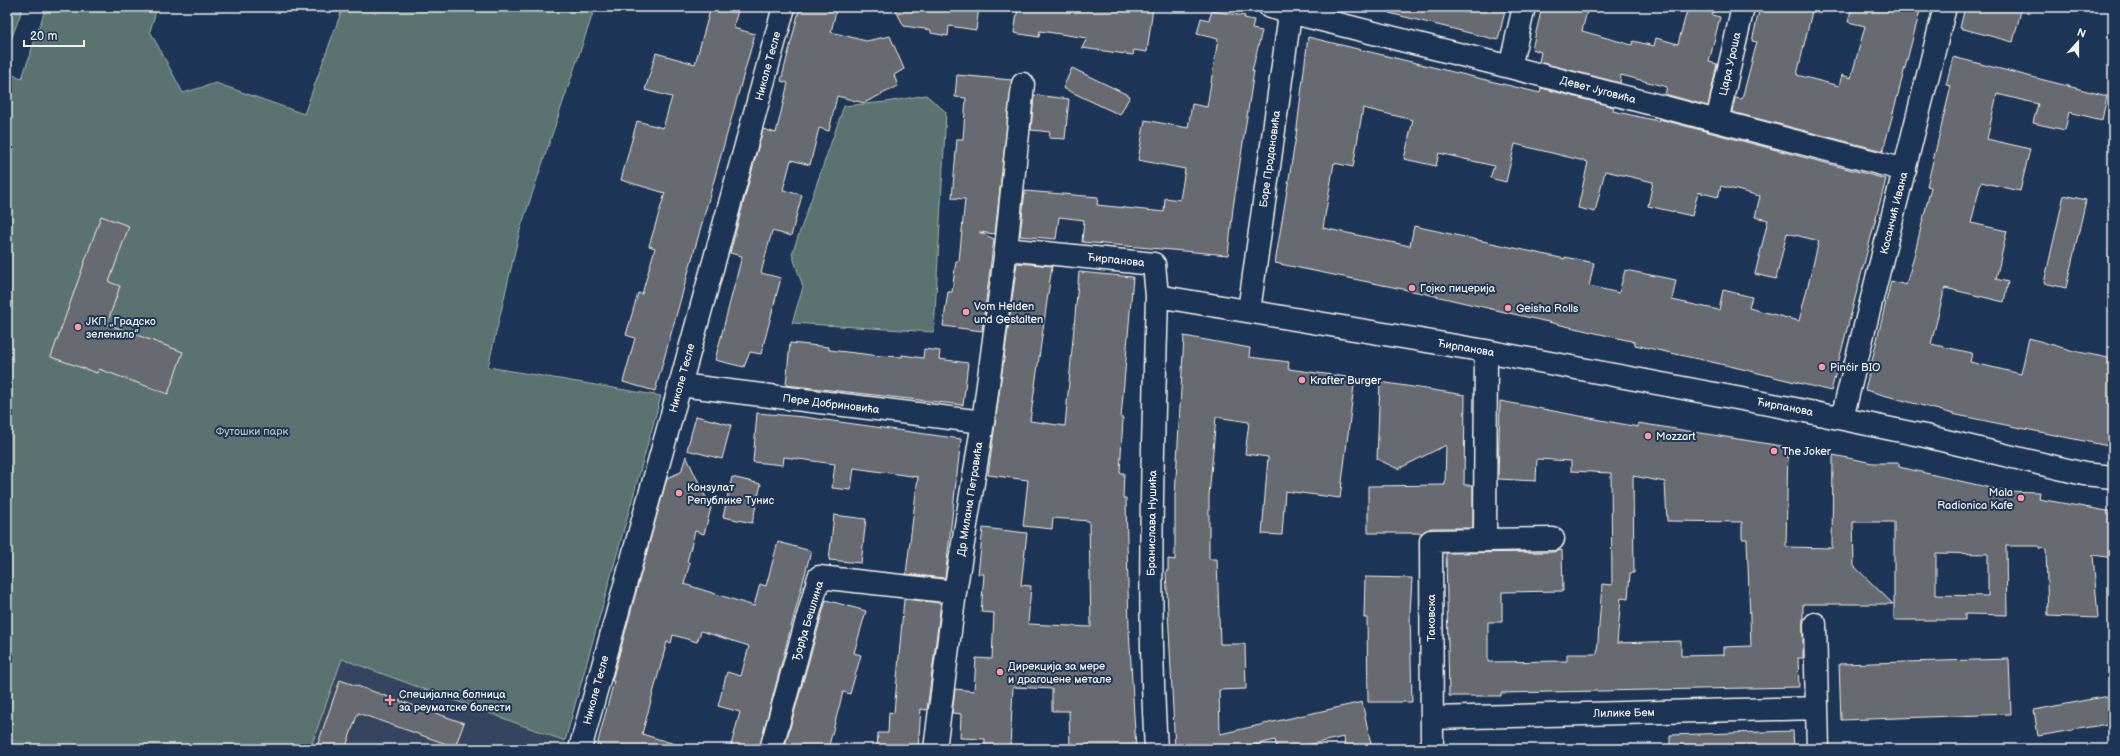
<svg xmlns="http://www.w3.org/2000/svg" width="2120" height="756" font-family="'Balsamiq Sans',sans-serif">
	<style>
		.built { fill: #34455f }
		.green { fill: #5a7370; stroke: #a7b2ac }
		.building { fill: #686a71; stroke: #f4f1e8; fill-rule: evenodd }
		.lines { fill: none; stroke-linecap: round; stroke-linejoin: round }
		.minor-casing { stroke: #f4f1e8; stroke-width: 25 }
		.minor { stroke: #1d3557; stroke-width: 22 }
		.poi-dot { fill: #ff9aa2; stroke: #1d3557; stroke-width: 1.5 }
		.labels { text-anchor: middle; dominant-baseline: central; stroke-width: 4; stroke-linejoin: round; paint-order: stroke }
		.street-label { font-size: 11px; fill: #f4f1e8; stroke: #1d3557 }
		.poi-label { font-size: 11px; fill: #f4f1e8; stroke: #1d3557; text-anchor: start }
		.park-label { font-size: 11px; fill: #b6bfb8; stroke: #1d3557 }
	</style>
	<rect width="100%" height="100%" fill="#1d3557"/>
	<filter id="ink" filterUnits="userSpaceOnUse"><feTurbulence type="fractalNoise" baseFrequency=".025" numOctaves="2"/><feDisplacementMap in="SourceGraphic" scale="8" xChannelSelector="R" yChannelSelector="G"/><feConvolveMatrix kernelMatrix="1 2 1 2 8 2 1 2 1" color-interpolation-filters="sRGB"/></filter>
	<g filter="url(#ink)">
		<!-- built -->
		<path class="built" d="M 342,659 L 565,741 L 563,749 L 310,749 Z"/>
		<!-- green -->
		<path class="green" d="M 7,7 L 23,7 L 7,51 Z
			M 46,7 L 144,7 L 156,11 L 150,31 L 183,93 L 216,83 L 304,114 L 343,7 L 595,7 L 520,230 L 488,367 L 661,396 L 565,741 L 342,659 L 310,749 L 7,749 L 7,73 L 22,78 Z
			M 926,95 L 946,112 L 934,332 L 792,323 L 803,287 L 792,254 L 844,106 L 886,102 Z
			M 1968,745 L 1969,749 L 1878,749 Z"/>
		<!-- building -->
		<path class="building" d="M 711,7 L 739,7 L 733,28 L 755,34 L 655,391 L 623,382 L 635,338 L 626,335 L 638,293 L 642,294 L 655,248 L 649,246 L 665,193 L 621,180 L 637,121 L 663,128 L 672,97 L 645,90 L 656,53 L 695,64 Z
			M 800,7 L 837,7 L 831,32 L 866,41 L 890,36 L 904,69 L 894,75 L 898,86 L 864,103 L 837,96 L 829,131 L 819,128 L 810,165 L 791,160 L 783,190 L 802,195 L 791,236 L 772,231 L 761,273 L 781,278 L 761,354 L 750,352 L 744,367 L 715,360 L 742,256 L 730,253 L 763,129 L 776,133 L 788,83 L 781,81 Z
			M 894,7 L 979,7 L 976,30 L 949,26 L 948,36 L 931,33 L 931,30 L 904,26 Z
			M 1018,7 L 1153,7 L 1147,52 L 1134,50 L 1133,55 L 1082,48 L 1087,38 L 1040,31 L 1039,37 L 1014,33 Z
			M 1390,7 L 1506,7 L 1498,40 L 1389,13 Z
			M 1542,7 L 1588,7 L 1582,31 L 1632,45 L 1633,41 L 1654,46 L 1656,38 L 1678,44 L 1688,7 L 1715,7 L 1712,15 L 1720,17 L 1709,62 L 1717,64 L 1708,106 L 1665,94 L 1667,87 L 1621,75 L 1620,83 L 1539,62 L 1541,52 L 1532,49 Z
			M 1760,7 L 1813,7 L 1797,75 L 1839,86 L 1842,75 L 1851,78 L 1865,26 L 1848,22 L 1852,7 L 1921,7 L 1883,151 L 1732,112 L 1735,98 L 1742,99 L 1757,42 L 1752,41 Z
			M 1965,7 L 2022,7 L 2013,42 L 1960,28 Z
			M 1212,11 L 1245,16 L 1244,18 L 1254,20 L 1252,29 L 1262,31 L 1252,71 L 1254,71 L 1233,208 L 1228,255 L 1082,242 L 1084,220 L 1059,217 L 1056,239 L 1020,236 L 1025,191 L 1098,197 L 1097,205 L 1164,212 L 1165,198 L 1180,200 L 1185,169 L 1138,160 L 1145,120 L 1188,128 L 1192,104 L 1207,107 L 1218,39 L 1197,34 L 1201,18 L 1209,20 Z
			M 1308,37 L 1540,93 L 1541,88 L 1614,107 L 1613,111 L 1658,121 L 1659,119 L 1886,179 L 1831,391 L 1734,367 L 1635,345 L 1635,342 L 1422,293 L 1275,263 L 1296,136 ZM 1363,108 L 1413,120 L 1404,159 L 1436,166 L 1439,153 L 1494,166 L 1490,178 L 1506,182 L 1515,144 L 1588,162 L 1578,208 L 1595,212 L 1605,171 L 1653,182 L 1648,206 L 1692,216 L 1698,192 L 1718,197 L 1721,186 L 1760,196 L 1755,217 L 1768,220 L 1755,274 L 1776,279 L 1787,233 L 1819,241 L 1799,321 L 1749,308 L 1752,297 L 1723,290 L 1719,310 L 1672,300 L 1676,280 L 1625,270 L 1619,293 L 1589,286 L 1594,263 L 1565,257 L 1565,259 L 1414,226 L 1410,246 L 1323,228 L 1334,163 L 1353,167 Z
			M 1953,57 L 2107,96 L 2102,120 L 2069,112 L 2065,130 L 2033,123 L 2038,104 L 1997,94 L 1987,139 L 2030,149 L 2020,191 L 1981,182 L 1971,223 L 2007,231 L 1996,279 L 2008,282 L 2004,302 L 1945,288 L 1931,344 L 1972,353 L 1970,362 L 2021,374 L 2029,338 L 2074,351 L 2113,359 L 2113,447 L 1957,415 L 1865,390 L 1891,281 L 1906,285 L 1913,260 L 1931,187 L 1927,186 L 1951,86 L 1946,85 Z
			M 1072,68 L 1130,96 L 1120,115 L 1063,88 Z
			M 957,75 L 1012,80 L 995,234 L 979,232 L 994,239 L 982,331 L 943,326 L 948,292 L 952,292 L 956,261 L 959,261 L 965,199 L 952,198 L 957,139 L 963,139 L 966,98 L 955,97 Z
			M 1034,95 L 1069,99 L 1065,139 L 1049,138 L 1050,132 L 1031,130 Z
			M 2064,195 L 2086,200 L 2066,288 L 2044,283 Z
			M 101,216 L 129,226 L 109,282 L 120,286 L 107,324 L 183,352 L 168,394 L 99,369 L 97,373 L 51,357 Z
			M 1017,263 L 1052,266 L 1030,421 L 1065,426 L 1079,272 L 1133,277 L 1121,418 L 1123,418 L 1120,473 L 1124,473 L 1123,498 L 1126,498 L 1129,629 L 1136,749 L 1070,749 L 1069,711 L 1052,711 L 1052,689 L 1013,687 L 1010,749 L 985,749 L 985,739 L 960,738 L 961,714 L 952,713 L 955,689 L 974,691 L 976,658 L 992,659 L 994,613 L 981,612 L 984,574 L 978,574 L 983,528 L 1027,533 L 1021,585 L 1031,586 L 1028,624 L 1091,627 L 1089,521 L 1053,518 L 1052,529 L 1023,526 L 1028,480 L 988,475 Z
			M 1184,336 L 1250,348 L 1249,357 L 1289,362 L 1288,369 L 1355,378 L 1340,498 L 1285,491 L 1282,535 L 1262,534 L 1268,457 L 1245,454 L 1249,422 L 1216,417 L 1209,496 L 1209,559 L 1217,559 L 1220,644 L 1245,644 L 1246,689 L 1219,690 L 1220,734 L 1362,702 L 1372,749 L 1345,749 L 1344,737 L 1302,746 L 1302,749 L 1277,749 L 1275,740 L 1239,749 L 1175,749 L 1166,571 L 1168,571 L 1168,559 L 1175,560 L 1175,496 Z
			M 790,343 L 829,347 L 829,350 L 881,356 L 902,357 L 902,355 L 923,358 L 924,349 L 940,351 L 939,359 L 968,363 L 963,405 L 786,385 Z
			M 1380,382 L 1465,395 L 1464,485 L 1473,485 L 1473,528 L 1431,528 L 1422,533 L 1368,533 L 1368,486 L 1445,485 L 1446,445 L 1398,469 L 1377,459 Z
			M 1500,401 L 1638,427 L 1638,423 L 1788,447 L 1786,547 L 1832,548 L 1833,455 L 1873,463 L 1899,463 L 1899,467 L 2004,491 L 2040,492 L 2039,499 L 2113,512 L 2113,558 L 2093,555 L 2098,618 L 2048,616 L 2046,549 L 2039,548 L 2039,546 L 2006,546 L 2007,615 L 1965,614 L 1965,620 L 1894,620 L 1894,522 L 1853,522 L 1854,566 L 1893,604 L 1803,604 L 1803,658 L 1798,658 L 1799,687 L 1501,693 L 1501,696 L 1449,696 L 1446,553 L 1553,552 L 1562,550 L 1563,591 L 1502,592 L 1502,622 L 1488,622 L 1488,662 L 1567,661 L 1567,654 L 1597,654 L 1602,584 L 1612,585 L 1611,473 L 1571,471 L 1571,461 L 1537,459 L 1536,481 L 1498,479 ZM 1633,476 L 1665,482 L 1667,521 L 1742,522 L 1742,539 L 1747,539 L 1751,646 L 1724,647 L 1724,655 L 1681,656 L 1681,641 L 1617,643 L 1621,598 L 1628,599 L 1630,573 L 1634,573 ZM 1936,553 L 1988,554 L 1988,596 L 1936,595 Z
			M 757,413 L 804,417 L 961,439 L 945,578 L 906,574 L 918,477 L 854,468 L 851,490 L 832,488 L 835,464 L 784,457 L 783,465 L 753,462 Z
			M 696,416 L 731,425 L 722,459 L 687,450 Z
			M 686,456 L 711,508 L 704,534 L 695,531 L 687,562 L 690,563 L 684,584 L 754,606 L 760,584 L 766,586 L 778,542 L 811,551 L 759,749 L 730,749 L 740,712 L 718,706 L 727,672 L 741,676 L 749,646 L 701,631 L 697,642 L 673,635 L 671,643 L 667,642 L 642,734 L 678,745 L 677,749 L 596,749 L 614,681 L 612,681 L 667,478 L 681,472 Z
			M 732,477 L 761,484 L 752,523 L 723,517 Z
			M 834,515 L 866,519 L 861,563 L 829,560 Z
			M 1365,577 L 1412,578 L 1410,613 L 1412,702 L 1368,702 L 1367,618 L 1364,618 Z
			M 904,599 L 941,603 L 927,710 L 921,709 L 918,749 L 877,749 L 878,733 L 888,733 L 889,712 L 894,713 Z
			M 826,600 L 866,611 L 854,653 L 861,655 L 850,694 L 843,692 L 828,749 L 784,749 Z
			M 2009,659 L 2011,714 L 1841,720 L 1839,664 Z
			M 340,680 L 464,723 L 455,747 L 358,713 L 345,749 L 316,749 Z
			M 2113,695 L 2113,723 L 2038,736 L 2034,710 Z
			M 1793,731 L 1794,749 L 1670,749 L 1670,735 Z"/>
		<g class="lines">
			<defs>
				<path id="minor" d="M 1270,7 L 1510,67 L 1905,170
					M 1510,67 L 1524,7
					M 1023,84 L 1006,249 L 1154,264 L 1157,296 L 1486,351 L 1795,409 L 1925,436 L 2084,474 L 2113,477
					M 1717,121 L 1743,7
					M 1249,311 L 1291,7
					M 680,385 L 983,422
					M 1842,418 L 1945,7
					M 1485,540 L 1486,351
					M 1815,624 L 1818,749
					M 1432,718 L 1817,708
					M 580,749 L 784,7
					M 771,749 L 819,577 L 955,592
					M 935,749 L 955,592 L 983,422 L 1006,249
					M 1156,749 C 1147,598 1153,447 1157,296
					M 1432,749 L 1431,541 L 1553,539"/>
			</defs>
			<!-- minor casing -->
			<use href="#minor" class="minor-casing"/>
			<!-- minor -->
			<use href="#minor" class="minor"/>
		</g>
	</g>
	<!-- markers -->
	<g class="poi-dot">
		<circle cx="1412" cy="288" r="4"/>
		<circle cx="1508" cy="308" r="4"/>
		<circle cx="966" cy="312" r="4"/>
		<circle cx="78" cy="327" r="4"/>
		<circle cx="1822" cy="367" r="4"/>
		<circle cx="1302" cy="380" r="4"/>
		<circle cx="1648" cy="436" r="4"/>
		<circle cx="1774" cy="451" r="4"/>
		<circle cx="679" cy="493" r="4"/>
		<circle cx="2021" cy="498" r="4"/>
		<circle cx="1000" cy="672" r="4"/>
		<path d="M388 694h4v4h4v4h-4v4h-4v-4h-4v-4h4z"/>
	</g>
	<g class="labels">
		<!-- street labels -->
		<g class="street-label">
			<text transform="translate(1730 64) rotate(-77)">Цара Уроша</text>
			<text transform="translate(768 66) rotate(-75)">Николе Тесле</text>
			<text transform="translate(1598 90) rotate(15)">Девет Југовића</text>
			<text transform="translate(1270 159) rotate(-82)">Боре Продановића</text>
			<text transform="translate(1894 213) rotate(-76)">Косанчић Ивана</text>
			<text transform="translate(1116 260) rotate(6)">Ћирпанова</text>
			<text transform="translate(1466 348) rotate(10)">Ћирпанова</text>
			<text transform="translate(682 378) rotate(-75)">Николе Тесле</text>
			<text transform="translate(831 404) rotate(7)">Пере Добриновића</text>
			<text transform="translate(1785 407) rotate(11)">Ћирпанова</text>
			<text transform="translate(970 499) rotate(-81)">Др Милана Петровића</text>
			<text transform="translate(1152 523) rotate(-89)">Бранислава Нушића</text>
			<text transform="translate(1431 618) rotate(-90)">Таковска</text>
			<text transform="translate(808 621) rotate(-73)">Ђорђа Бешлина</text>
			<text transform="translate(596 690) rotate(-75)">Николе Тесле</text>
			<text transform="translate(1624 713) rotate(-1)">Лилике Бем</text>
		</g>
		<!-- poi labels -->
		<g class="poi-label">
			<text x="1420" y="288">Гојко пицерија</text>
			<text x="974" y="306">Vom Helden<tspan x="974" dy="13">und Gestalten</tspan></text>
			<text x="1516" y="308">Geisha Rolls</text>
			<text x="86" y="321">ЈКП „Градско<tspan x="86" dy="13">зеленило”</tspan></text>
			<text x="1830" y="367">Pinćir BIO</text>
			<text x="1310" y="380">Krafter Burger</text>
			<text x="1656" y="436">Mozzart</text>
			<text x="1782" y="451">The Joker</text>
			<text x="687" y="487">Конзулат<tspan x="687" dy="13">Републике Тунис</tspan></text>
			<text x="2013" y="492" text-anchor="end">Mala<tspan x="2013" dy="13">Radionica Kafe</tspan></text>
			<text x="1008" y="666">Дирекција за мере<tspan x="1008" dy="13">и драгоцене метале</tspan></text>
			<text x="399" y="694">Специјална болница<tspan x="399" dy="13">за реуматске болести</tspan></text>
		</g>
		<!-- park labels -->
		<g class="park-label">
			<text x="252" y="431">Футошки парк</text>
		</g>
	</g>
	<!-- margin -->
	<rect width="2120" height="756" fill="none" stroke="#1d3557" stroke-width="24"/>
	<rect x="12" y="12" width="2096" height="732" fill="none" stroke="#f4f1e8" stroke-width="1.5" filter="url(#ink)"/>
	<!-- north arrow -->
	<g transform="translate(2078 42) rotate(21)" stroke="#1d3557" stroke-width="3" paint-order="stroke">
	<path d="M0-3L7 15L0 10L-7 15Z" fill="#f4f1e8"/>
	<text y="-6" font-size="11" font-weight="bold" text-anchor="middle" fill="#f4f1e8">N</text>
	</g>
	<!-- scale -->
	<path d="M24 40v6h60v-6" fill="none" stroke="#f4f1e8" stroke-width="2"/>
	<text x="30" y="40" font-size="12" fill="#f4f1e8" stroke="#1d3557" stroke-width="3" paint-order="stroke">20 m</text>
</svg>
